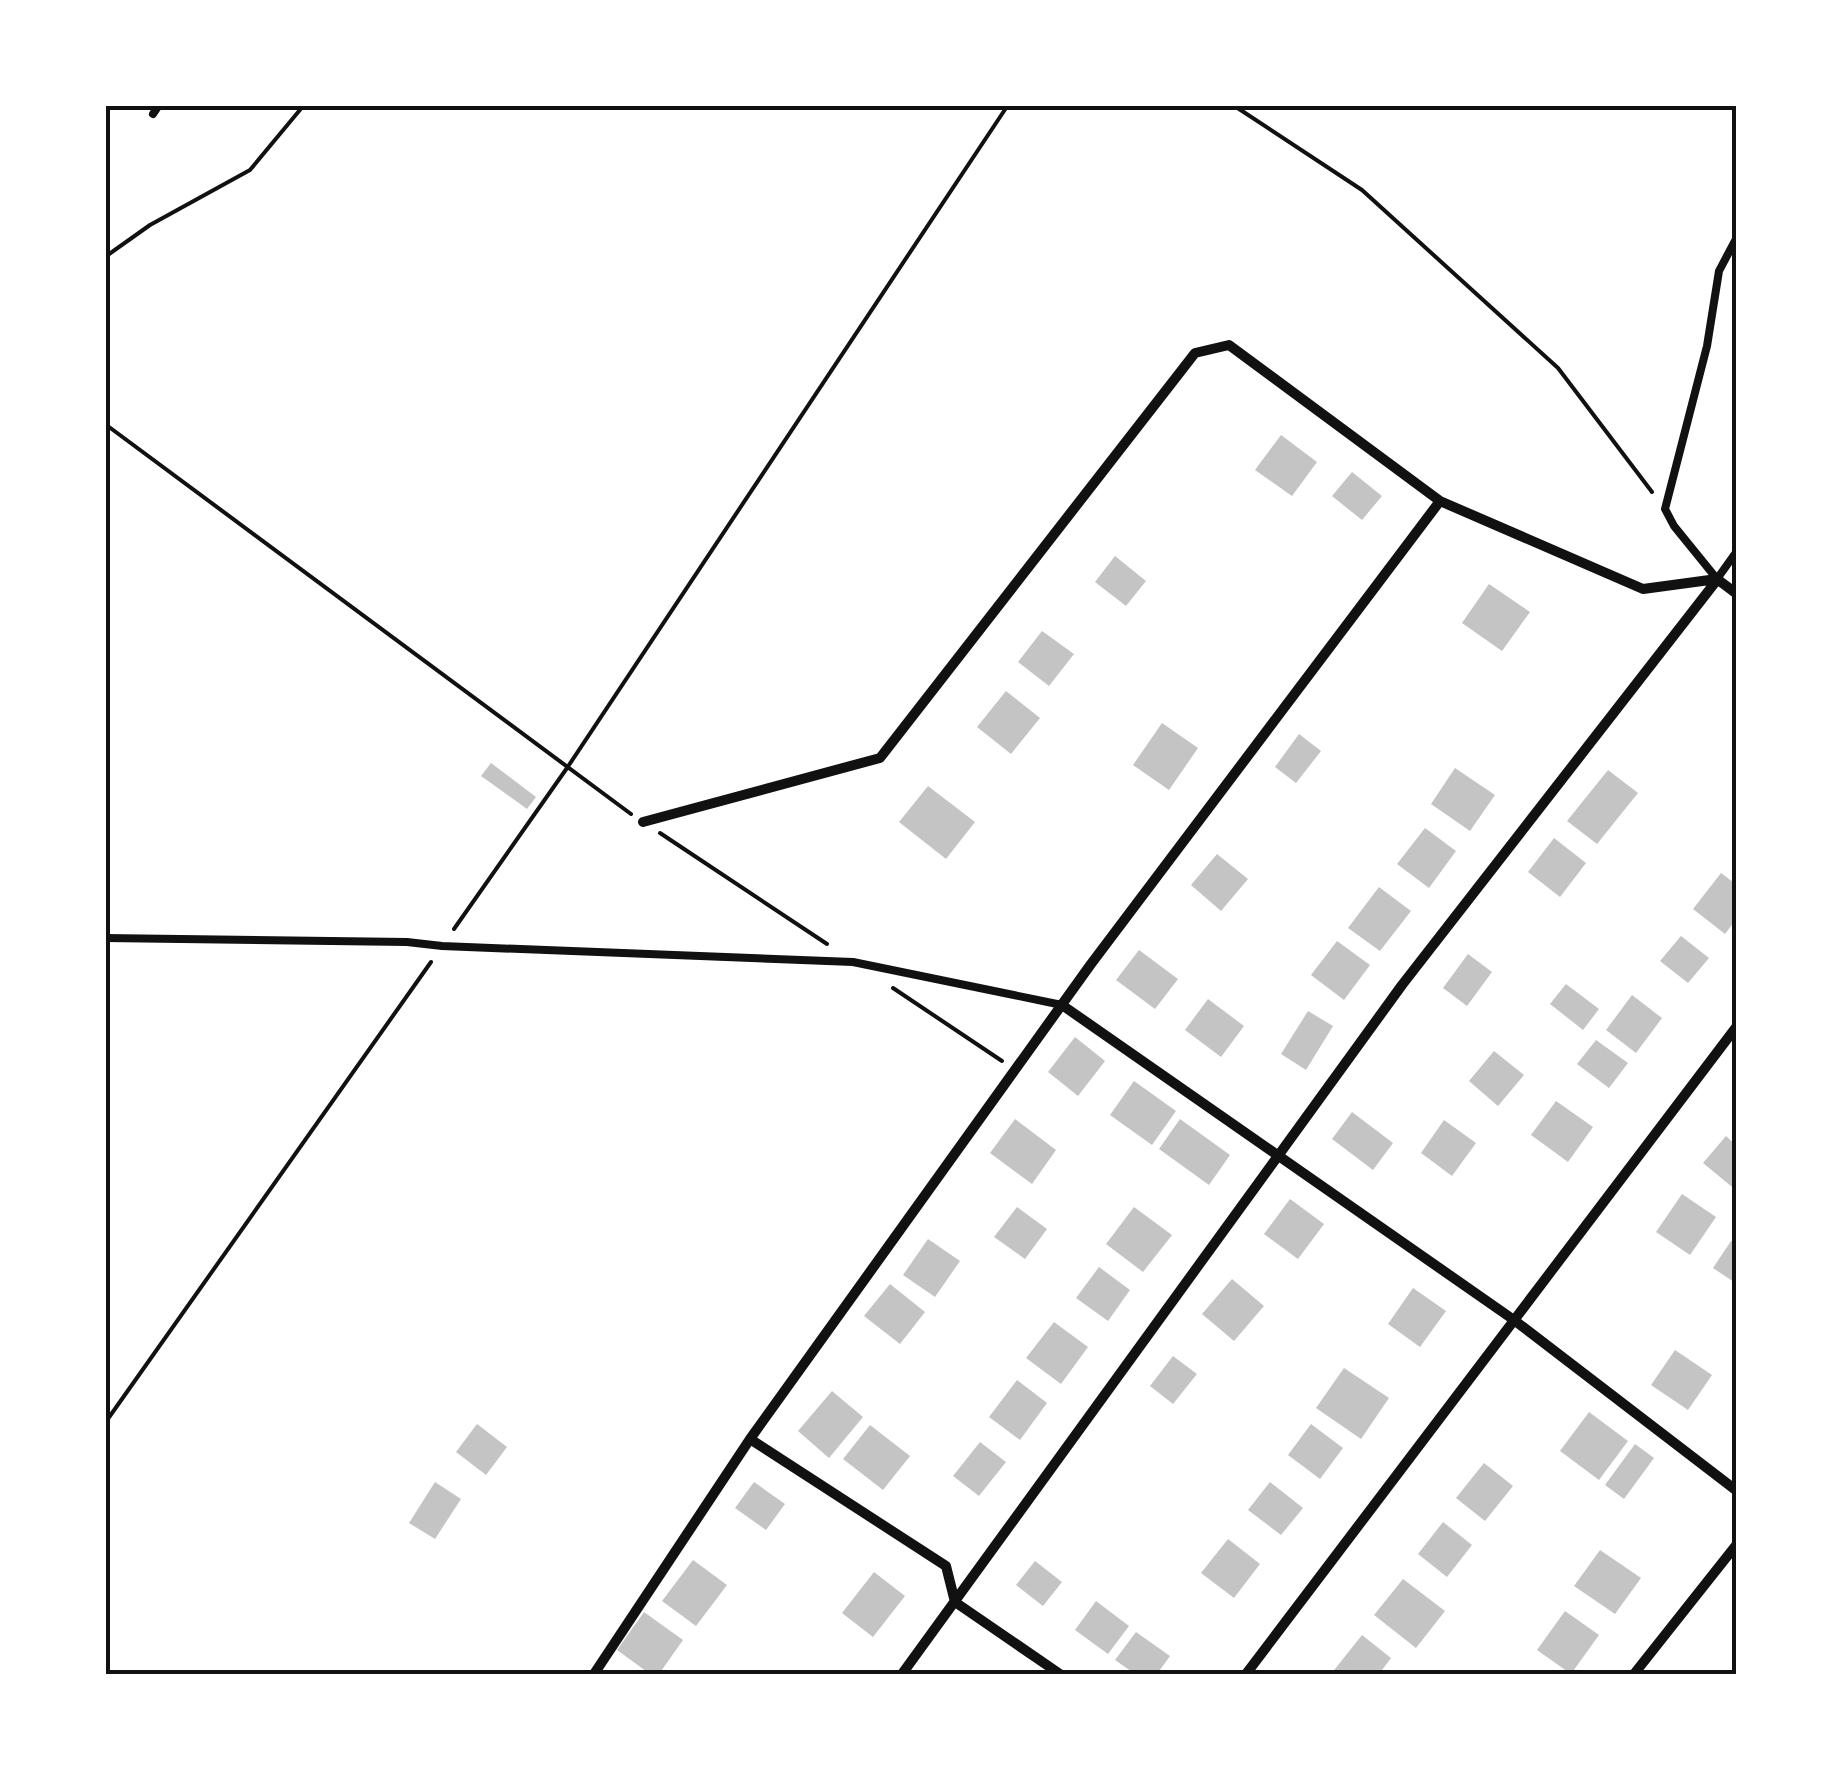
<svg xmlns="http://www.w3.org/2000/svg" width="1842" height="1779" font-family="'Fira Sans',sans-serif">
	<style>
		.building { fill: #c4c4c4 }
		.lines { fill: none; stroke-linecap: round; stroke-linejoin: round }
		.path { stroke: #111; stroke-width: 4 }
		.service { stroke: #111; stroke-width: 8 }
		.minor { stroke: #111; stroke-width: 10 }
		.neatline { fill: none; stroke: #111; stroke-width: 4 }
	</style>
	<rect width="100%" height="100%" fill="#fff"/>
	<!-- building -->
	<path class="building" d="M 1281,435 L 1317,462 L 1292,496 L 1255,470 Z
		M 1352,472 L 1382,496 L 1362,520 L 1332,496 Z
		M 1115,556 L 1146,581 L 1126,606 L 1095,582 Z
		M 1489,584 L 1530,612 L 1502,651 L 1462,623 Z
		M 1042,631 L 1074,654 L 1049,686 L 1018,662 Z
		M 1006,691 L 1040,718 L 1011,754 L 977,727 Z
		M 1162,723 L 1198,748 L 1169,790 L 1133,765 Z
		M 1299,734 L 1321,751 L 1296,783 L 1275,767 Z
		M 491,763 L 536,797 L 527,809 L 481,776 Z
		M 1455,768 L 1495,795 L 1470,831 L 1431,804 Z
		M 1608,770 L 1638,793 L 1597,844 L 1567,821 Z
		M 928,786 L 975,822 L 946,859 L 899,822 Z
		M 1425,828 L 1456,851 L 1429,888 L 1397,864 Z
		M 1554,838 L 1586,863 L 1560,897 L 1528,872 Z
		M 1217,854 L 1248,879 L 1221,911 L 1191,885 Z
		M 1721,873 L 1737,885 L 1737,918 L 1725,934 L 1693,909 Z
		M 1379,887 L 1411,911 L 1380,951 L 1348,928 Z
		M 1681,936 L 1709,958 L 1688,983 L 1660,961 Z
		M 1337,941 L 1370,965 L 1344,1000 L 1311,975 Z
		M 1139,950 L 1178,979 L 1155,1009 L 1116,980 Z
		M 1468,954 L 1492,972 L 1467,1006 L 1443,988 Z
		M 1566,984 L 1599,1009 L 1583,1030 L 1550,1004 Z
		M 1632,995 L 1662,1018 L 1636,1053 L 1606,1030 Z
		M 1208,999 L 1244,1026 L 1221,1057 L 1185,1030 Z
		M 1308,1011 L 1333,1026 L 1306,1070 L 1281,1054 Z
		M 1075,1037 L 1105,1061 L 1078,1096 L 1048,1072 Z
		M 1596,1040 L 1628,1063 L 1609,1088 L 1577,1064 Z
		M 1494,1051 L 1524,1075 L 1498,1106 L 1469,1081 Z
		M 1134,1081 L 1176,1111 L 1152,1145 L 1110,1115 Z
		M 1556,1101 L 1593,1127 L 1568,1162 L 1531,1135 Z
		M 1352,1112 L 1393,1143 L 1373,1170 L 1332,1139 Z
		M 1015,1119 L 1056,1150 L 1032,1184 L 990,1153 Z
		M 1180,1119 L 1230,1155 L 1209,1185 L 1159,1149 Z
		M 1444,1120 L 1476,1143 L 1452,1176 L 1421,1153 Z
		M 1726,1136 L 1737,1146 L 1737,1191 L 1703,1163 Z
		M 1682,1194 L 1716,1217 L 1690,1255 L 1656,1232 Z
		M 1290,1199 L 1324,1224 L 1298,1259 L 1264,1234 Z
		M 1017,1207 L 1047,1229 L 1025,1259 L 994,1237 Z
		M 1134,1207 L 1172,1235 L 1143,1272 L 1106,1244 Z
		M 928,1239 L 960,1261 L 935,1297 L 903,1275 Z
		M 1731,1241 L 1737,1245 L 1737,1284 L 1713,1268 Z
		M 1099,1267 L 1130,1290 L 1108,1321 L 1076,1298 Z
		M 1232,1279 L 1264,1306 L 1234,1341 L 1202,1314 Z
		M 890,1284 L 925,1312 L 900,1344 L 864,1316 Z
		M 1413,1288 L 1446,1311 L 1420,1347 L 1388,1324 Z
		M 1054,1322 L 1088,1347 L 1061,1384 L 1026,1358 Z
		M 1675,1350 L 1712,1375 L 1688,1410 L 1651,1385 Z
		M 1173,1356 L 1197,1374 L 1173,1404 L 1150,1386 Z
		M 1344,1368 L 1389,1398 L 1361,1439 L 1316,1408 Z
		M 1017,1380 L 1047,1403 L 1020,1440 L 989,1417 Z
		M 832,1391 L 863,1417 L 829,1458 L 798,1431 Z
		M 1589,1412 L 1628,1441 L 1599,1480 L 1560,1451 Z
		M 477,1424 L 507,1447 L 486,1475 L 456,1452 Z
		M 1311,1424 L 1343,1448 L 1320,1479 L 1288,1455 Z
		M 870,1425 L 910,1456 L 883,1490 L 843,1459 Z
		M 980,1442 L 1006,1462 L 979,1496 L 953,1476 Z
		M 1635,1444 L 1654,1458 L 1624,1499 L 1605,1485 Z
		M 1484,1463 L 1513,1486 L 1485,1521 L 1456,1498 Z
		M 435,1482 L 461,1499 L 435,1539 L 409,1523 Z
		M 754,1482 L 785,1504 L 766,1530 L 735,1508 Z
		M 1270,1482 L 1303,1508 L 1281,1535 L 1248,1510 Z
		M 1443,1522 L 1472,1545 L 1447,1577 L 1418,1554 Z
		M 1228,1539 L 1260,1564 L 1234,1598 L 1201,1573 Z
		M 1600,1550 L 1641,1578 L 1615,1614 L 1574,1586 Z
		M 693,1560 L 727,1585 L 696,1626 L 662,1601 Z
		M 1035,1561 L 1062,1582 L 1043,1606 L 1016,1585 Z
		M 874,1572 L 905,1596 L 873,1637 L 842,1613 Z
		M 1403,1579 L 1445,1611 L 1416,1648 L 1374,1615 Z
		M 1096,1601 L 1129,1626 L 1108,1654 L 1075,1630 Z
		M 1565,1611 L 1599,1635 L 1571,1674 L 1537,1650 Z
		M 644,1612 L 683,1640 L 659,1674 L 650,1674 L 617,1650 Z
		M 1136,1632 L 1170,1656 L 1157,1674 L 1135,1674 L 1115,1660 Z
		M 1362,1635 L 1391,1658 L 1379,1674 L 1331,1674 Z"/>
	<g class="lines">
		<!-- path -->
		<path class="path" d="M 1233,105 L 1362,190 L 1558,368 L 1652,492
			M 105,257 L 150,225 L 250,170 L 304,105
			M 105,424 L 631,814
			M 660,833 L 827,944
			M 454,929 L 567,768 L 1008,105
			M 893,988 L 1002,1061
			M 105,1423 L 431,962"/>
		<!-- service -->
		<path class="service" d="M 153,114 L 159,105
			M 1737,237 L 1719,271 L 1707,346 L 1665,509 L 1674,526 L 1717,579 L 1737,551
			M 105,938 L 407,942 L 442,946 L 853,962 L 1062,1005"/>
		<!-- minor -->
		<path class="minor" d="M 1717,579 L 1737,594
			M 643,822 L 880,758 L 1195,353 L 1229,345 L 1440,501
			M 1062,1005 L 1514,1320 L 1737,1491
			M 750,1439 L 946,1566 L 955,1602 L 1060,1674
			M 594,1674 L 750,1439 L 1091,964 L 1440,501 L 1643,589 L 1717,579
			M 902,1674 L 1402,985 L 1717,580
			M 1246,1674 L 1737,1026
			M 1634,1674 L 1737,1544"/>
	</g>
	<!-- border -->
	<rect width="1842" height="1779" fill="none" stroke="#ffffff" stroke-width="215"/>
	<rect x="108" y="108" width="1626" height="1564" class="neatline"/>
</svg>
